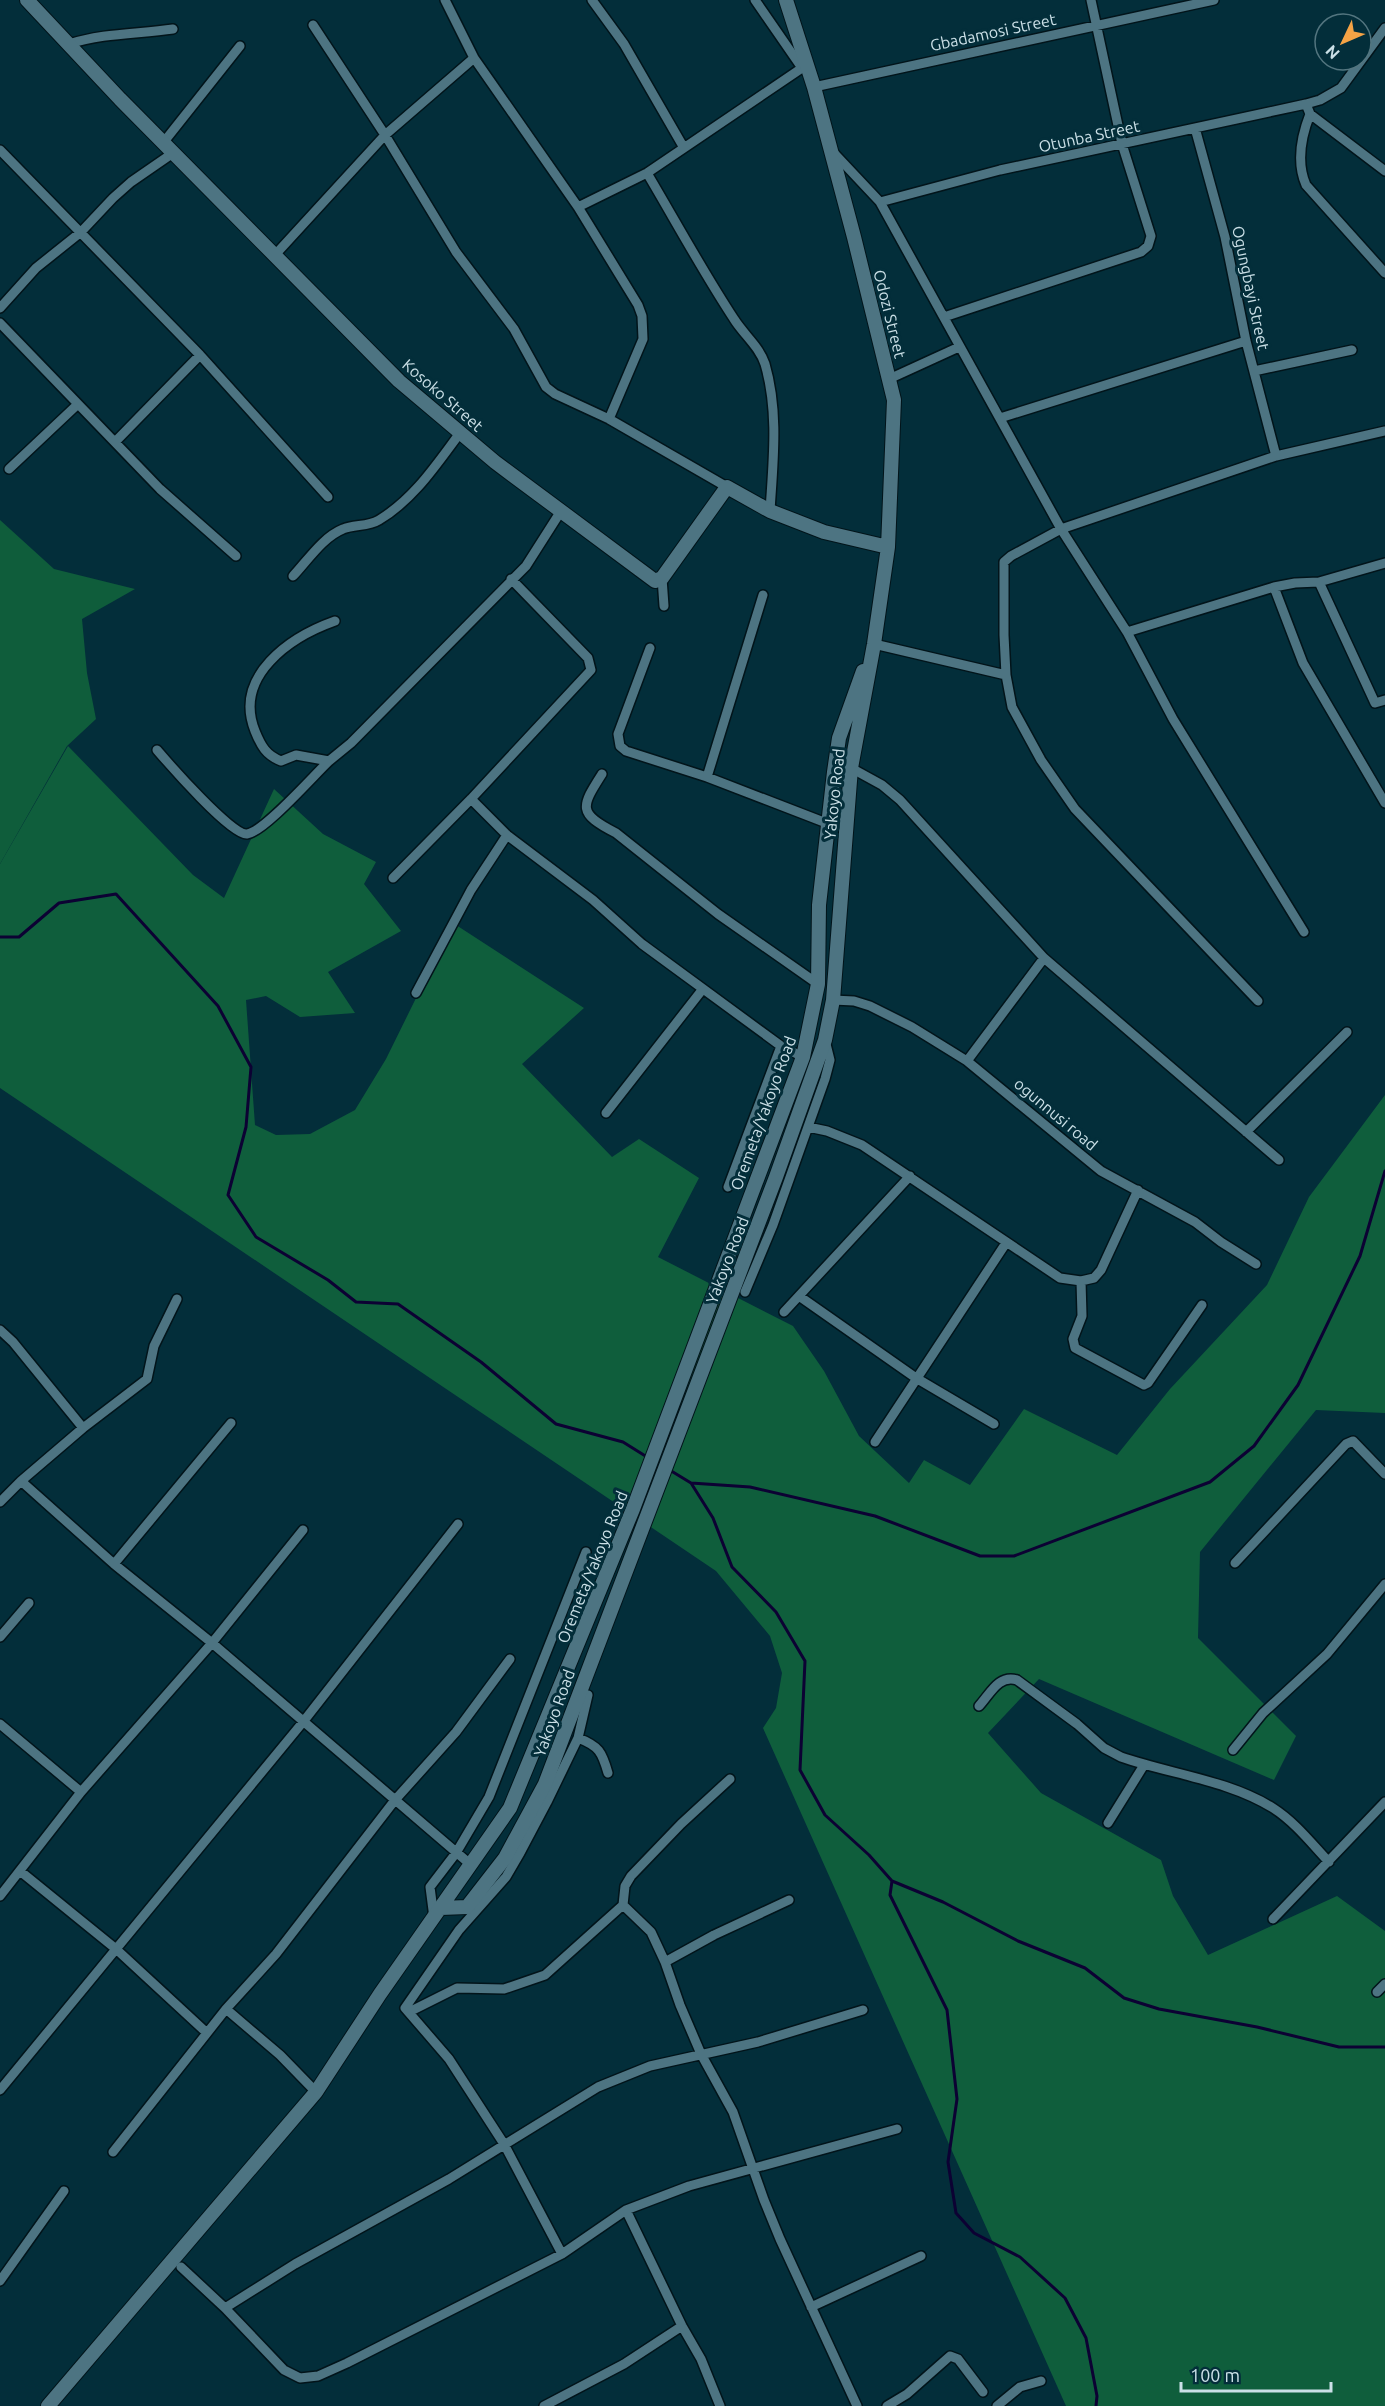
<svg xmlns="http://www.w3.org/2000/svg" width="1385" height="2406" font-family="Ubuntu,sans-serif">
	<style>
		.green { fill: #0f5d3b }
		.forest { fill: #0f5e3c }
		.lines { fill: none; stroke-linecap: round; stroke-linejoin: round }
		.stream { stroke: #0c0133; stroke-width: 3 }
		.street-casing { stroke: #02141a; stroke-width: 12 }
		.secondary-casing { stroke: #02141a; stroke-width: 16 }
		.street { stroke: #4d7482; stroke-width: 9 }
		.secondary { stroke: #4d7482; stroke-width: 14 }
		.labels { text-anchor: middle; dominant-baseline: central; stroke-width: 6; stroke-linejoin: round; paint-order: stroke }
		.street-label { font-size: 16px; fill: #cbe0e7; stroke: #032e3a }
	</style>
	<rect width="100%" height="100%" fill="#032e3a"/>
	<!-- green -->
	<path class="green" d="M 0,520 L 54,569 L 135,589 L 82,619 L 87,673 L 96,719 L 67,746 L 0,864 Z"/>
	<!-- forest -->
	<path class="forest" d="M 68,746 L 193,875 L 224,898 L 274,789 L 323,834 L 376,862 L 364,884 L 401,931 L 328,972 L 355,1013 L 300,1017 L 266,996 L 246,1000 L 255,1125 L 276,1135 L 310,1134 L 355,1110 L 386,1059 L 453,923 L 584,1008 L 522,1064 L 612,1157 L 639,1139 L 699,1178 L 658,1257 L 793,1326 L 824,1371 L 859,1436 L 909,1483 L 924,1460 L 970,1485 L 1024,1409 L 1117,1455 L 1170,1389 L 1267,1285 L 1309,1197 L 1385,1095 L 1385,1413 L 1316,1410 L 1200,1552 L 1198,1638 L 1296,1736 L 1274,1780 L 1039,1679 L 988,1733 L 1041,1793 L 1161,1860 L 1173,1896 L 1208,1955 L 1337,1896 L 1385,1931 L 1385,2406 L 1066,2406 L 763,1728 L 776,1708 L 782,1673 L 770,1636 L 716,1571 L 0,1088 L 0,864 Z"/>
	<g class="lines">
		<!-- stream -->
		<path class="stream" d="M 0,937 L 19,937 L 59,903 L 116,894 L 218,1006 L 251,1067 L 246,1127 L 228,1195 L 256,1237 L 328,1280 L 356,1302 L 398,1304 L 481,1362 L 556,1424 L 623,1442 L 647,1457
			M 668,1469 L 691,1483 L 713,1518 L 732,1567 L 776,1612 L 805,1661 L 800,1770 L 825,1815 L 869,1855 L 892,1881 L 890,1895 L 947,2010 L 957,2099 L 948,2162 L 956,2213 L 974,2233 L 1020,2257 L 1065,2298 L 1086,2338 L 1097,2396 L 1096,2406
			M 691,1483 L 750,1487 L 875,1516 L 980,1556 L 1014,1556 L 1210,1482 L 1254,1446 L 1298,1385 L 1360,1256 L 1385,1171
			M 892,1881 L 943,1902 L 1018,1941 L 1085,1968 L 1124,1998 L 1159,2009 L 1257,2027 L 1339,2047 L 1385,2047"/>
		<defs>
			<path id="street" d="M 445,0 L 474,58 L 578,207 L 638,305 L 642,316 L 643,339 L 609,419
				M 592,0 L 624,44 L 684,148
				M 755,0 L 802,68
				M 313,25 L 385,135 L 456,252 L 514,329 L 546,387 L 555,394 L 609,419 L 727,487
				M 1385,28 L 1341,88 L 1320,100 L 1306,104 L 1310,114 L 1385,171
				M 69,44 C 103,33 138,34 173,29
				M 814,87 L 1214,0
				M 1310,114 C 1301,137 1296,162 1306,185 L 1385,273
				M 1195,128 L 1225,237 L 1246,341 L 1276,456
				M 163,143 L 240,46
				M 0,150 L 200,355 L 328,497
				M 833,152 L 880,202 L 1061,529 L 1127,632 L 1173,719 L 1304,932
				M 647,173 C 676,222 703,272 734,319 C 744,335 759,346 765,364 C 779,412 773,462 770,511
				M 880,202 L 1000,170 L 1306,104
				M 578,207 L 647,173 L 802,68 L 804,59
				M 274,256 L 385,135 L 474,58
				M 0,308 L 36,268 L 81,232 L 113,198 L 131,182 L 173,153
				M 944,317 L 1141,252 L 1148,246 L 1151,236 L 1122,144 L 1091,0
				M 0,323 L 160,489 L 236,556
				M 1254,371 L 1352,350
				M 889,379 L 959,347
				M 1000,418 L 1246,341
				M 115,442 L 200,355
				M 9,469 L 78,404
				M 293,576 C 308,560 323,537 343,529 C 354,524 368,527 379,520 C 414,499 436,465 460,433
				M 662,578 L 664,606
				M 1319,582 L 1375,703 L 1385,700
				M 1274,587 L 1303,663 L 1385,803
				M 335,621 C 290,637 233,676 255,731 C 261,746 266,755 281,761 L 296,755 L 329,761 L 351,743 L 526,566 L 561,511
				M 1127,632 L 1274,587 L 1295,583 L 1319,582 L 1385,563
				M 874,644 L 1006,675
				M 650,648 L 618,734 L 620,746 L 626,751 L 707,777 L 829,824
				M 157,750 C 169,764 232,836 247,834 C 264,832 314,775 329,761
				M 851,768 L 882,785 L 900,800 L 1044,958 L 1279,1160
				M 602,774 C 581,807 577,813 616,833 L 718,914 L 818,984
				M 707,777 L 763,595
				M 471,799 L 507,835 L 593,900 L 642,944 L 781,1046 L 803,1057
				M 393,878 L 471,799 L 591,670 L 588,658 L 511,579
				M 416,993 L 471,890 L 507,835
				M 833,1000 L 854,1001 L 870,1006 L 912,1027 L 967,1061 L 1101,1171 L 1195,1222 L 1221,1242 L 1256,1264
				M 1258,1001 L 1075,809 L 1041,760 L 1012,707 L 1006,675 L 1004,635 L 1004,562 L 1011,556 L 1061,529 L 1276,456 L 1385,431
				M 967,1061 L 1044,958
				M 606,1113 L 702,990
				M 808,1127 L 827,1131 L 862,1145 L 1060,1278 L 1081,1281 L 1094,1278 L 1101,1270 L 1138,1190
				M 1246,1132 L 1347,1032
				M 728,1187 L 781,1046
				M 1081,1281 L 1082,1316 L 1073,1339 L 1075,1348 L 1144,1385 L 1148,1383 L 1202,1305
				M 745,1292 L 773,1225 L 825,1079 L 830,1060 L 825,1040
				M 799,1296 L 916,1378 L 994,1424
				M 784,1312 L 910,1176
				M 0,1330 L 13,1342 L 83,1428
				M 875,1442 L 1006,1243
				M 21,1481 L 114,1564 L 212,1643 L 470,1864
				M 0,1502 L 21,1481 L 83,1428 L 147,1379 L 154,1346 L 177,1299
				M 1235,1563 L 1346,1444 L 1353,1441 L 1385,1474
				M 114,1564 L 231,1423
				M 0,1637 L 29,1603
				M 979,1706 C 990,1694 999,1674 1017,1680 L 1077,1724 L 1104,1748 L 1121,1757 C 1170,1774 1228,1780 1273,1808 C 1295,1822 1312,1844 1329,1862
				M 0,1724 L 81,1792
				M 578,1738 C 599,1746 602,1752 608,1773
				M 1233,1750 L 1263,1713 L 1327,1654 L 1385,1584
				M 1108,1823 L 1144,1765
				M 20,1871 L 116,1949 L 207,2033
				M 0,1896 L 81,1792 L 212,1643 L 303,1530
				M 623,1905 L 651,1932 L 665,1962 L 680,2005 L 701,2054 L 733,2112 L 764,2200 L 780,2239 L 857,2406
				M 434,1918 L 430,1887 L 456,1853 L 489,1797 L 586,1552
				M 1273,1919 L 1385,1802
				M 665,1962 L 714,1935 L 789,1900
				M 1377,1992 L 1385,1984
				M 226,2009 L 280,2055 L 316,2092
				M 409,2012 L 457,1988 L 504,1989 L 545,1975 L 623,1905 L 625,1886 L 631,1876 L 681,1824 L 730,1779
				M 0,2090 L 303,1722 L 458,1524
				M 113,2152 L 226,2009 L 276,1954 L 395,1800 L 456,1732 L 510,1659
				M 626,2210 L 682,2326 L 701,2359 L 720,2406
				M 562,2254 L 504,2144 L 449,2059 L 405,2008 L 459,1930 L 506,1877 L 520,1853 L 547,1802 L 578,1738 L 588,1695
				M 181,2267 L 225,2308 L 284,2370 L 300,2378 L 318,2376 L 347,2363 L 562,2254 L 626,2210 L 689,2186 L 897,2129
				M 0,2281 L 64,2191
				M 811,2307 L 921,2256
				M 225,2308 L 295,2264 L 449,2179 L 598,2087 L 650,2066 L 758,2042 L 863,2010
				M 544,2406 L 624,2364 L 682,2326
				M 887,2406 L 907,2394 L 950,2356 L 958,2359 L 983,2392
				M 997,2406 L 1020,2387 L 1041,2381"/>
			<path id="secondary" d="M 27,0 L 120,99 L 399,381 L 495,462 L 655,581 L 662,578 L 727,487 L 770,511 L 824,532 L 888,547
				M 441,1908 L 467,1907 L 505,1858 L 545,1784 L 776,1177 L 825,1040 L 833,1000 L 851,768 L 874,644 L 888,547 L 894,400 L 854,237 L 814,87 L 786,0
				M 48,2406 L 316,2092 L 380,1994 L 510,1808 L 633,1509 L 803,1057 L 818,984 L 819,905 L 834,772 L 839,738 L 863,671"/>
		</defs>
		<!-- street casing -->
		<use href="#street" class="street-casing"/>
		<!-- secondary casing -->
		<use href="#secondary" class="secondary-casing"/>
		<!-- street -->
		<use href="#street" class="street"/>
		<!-- secondary -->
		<use href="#secondary" class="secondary"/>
	</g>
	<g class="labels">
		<!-- street labels -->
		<g class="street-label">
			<text transform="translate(993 32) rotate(-12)">Gbadamosi Street</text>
			<text transform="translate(1089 136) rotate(-12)">Otunba Street</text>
			<text transform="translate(1251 288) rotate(78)">Ogungbayi Street</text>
			<text transform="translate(890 314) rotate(76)">Odozi Street</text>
			<text transform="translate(443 395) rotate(41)">Kosoko Street</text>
			<text transform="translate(834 794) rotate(-84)">Yakoyo Road</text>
			<text transform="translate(763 1113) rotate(-70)">Oremeta/Yakoyo Road</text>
			<text transform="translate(1056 1114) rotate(40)">ogunnusi road</text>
			<text transform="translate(727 1260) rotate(-69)">Yakoyo Road</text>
			<text transform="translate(592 1567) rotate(-68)">Oremeta/Yakoyo Road</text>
			<text transform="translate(554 1713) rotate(-70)">Yakoyo Road</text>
		</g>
	</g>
	<!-- north arrow -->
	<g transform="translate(1343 42) rotate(226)"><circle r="28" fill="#032e3a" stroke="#53757f" stroke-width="1.5"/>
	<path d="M0-4.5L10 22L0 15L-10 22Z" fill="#f5a345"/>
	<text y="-9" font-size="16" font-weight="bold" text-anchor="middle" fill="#cbe0e7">N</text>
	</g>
	<!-- scale -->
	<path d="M1181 2382v9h150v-9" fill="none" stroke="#cbe0e7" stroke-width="3"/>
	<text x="1190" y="2382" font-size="18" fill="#cbe0e7" stroke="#032e3a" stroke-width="4.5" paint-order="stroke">100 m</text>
</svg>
